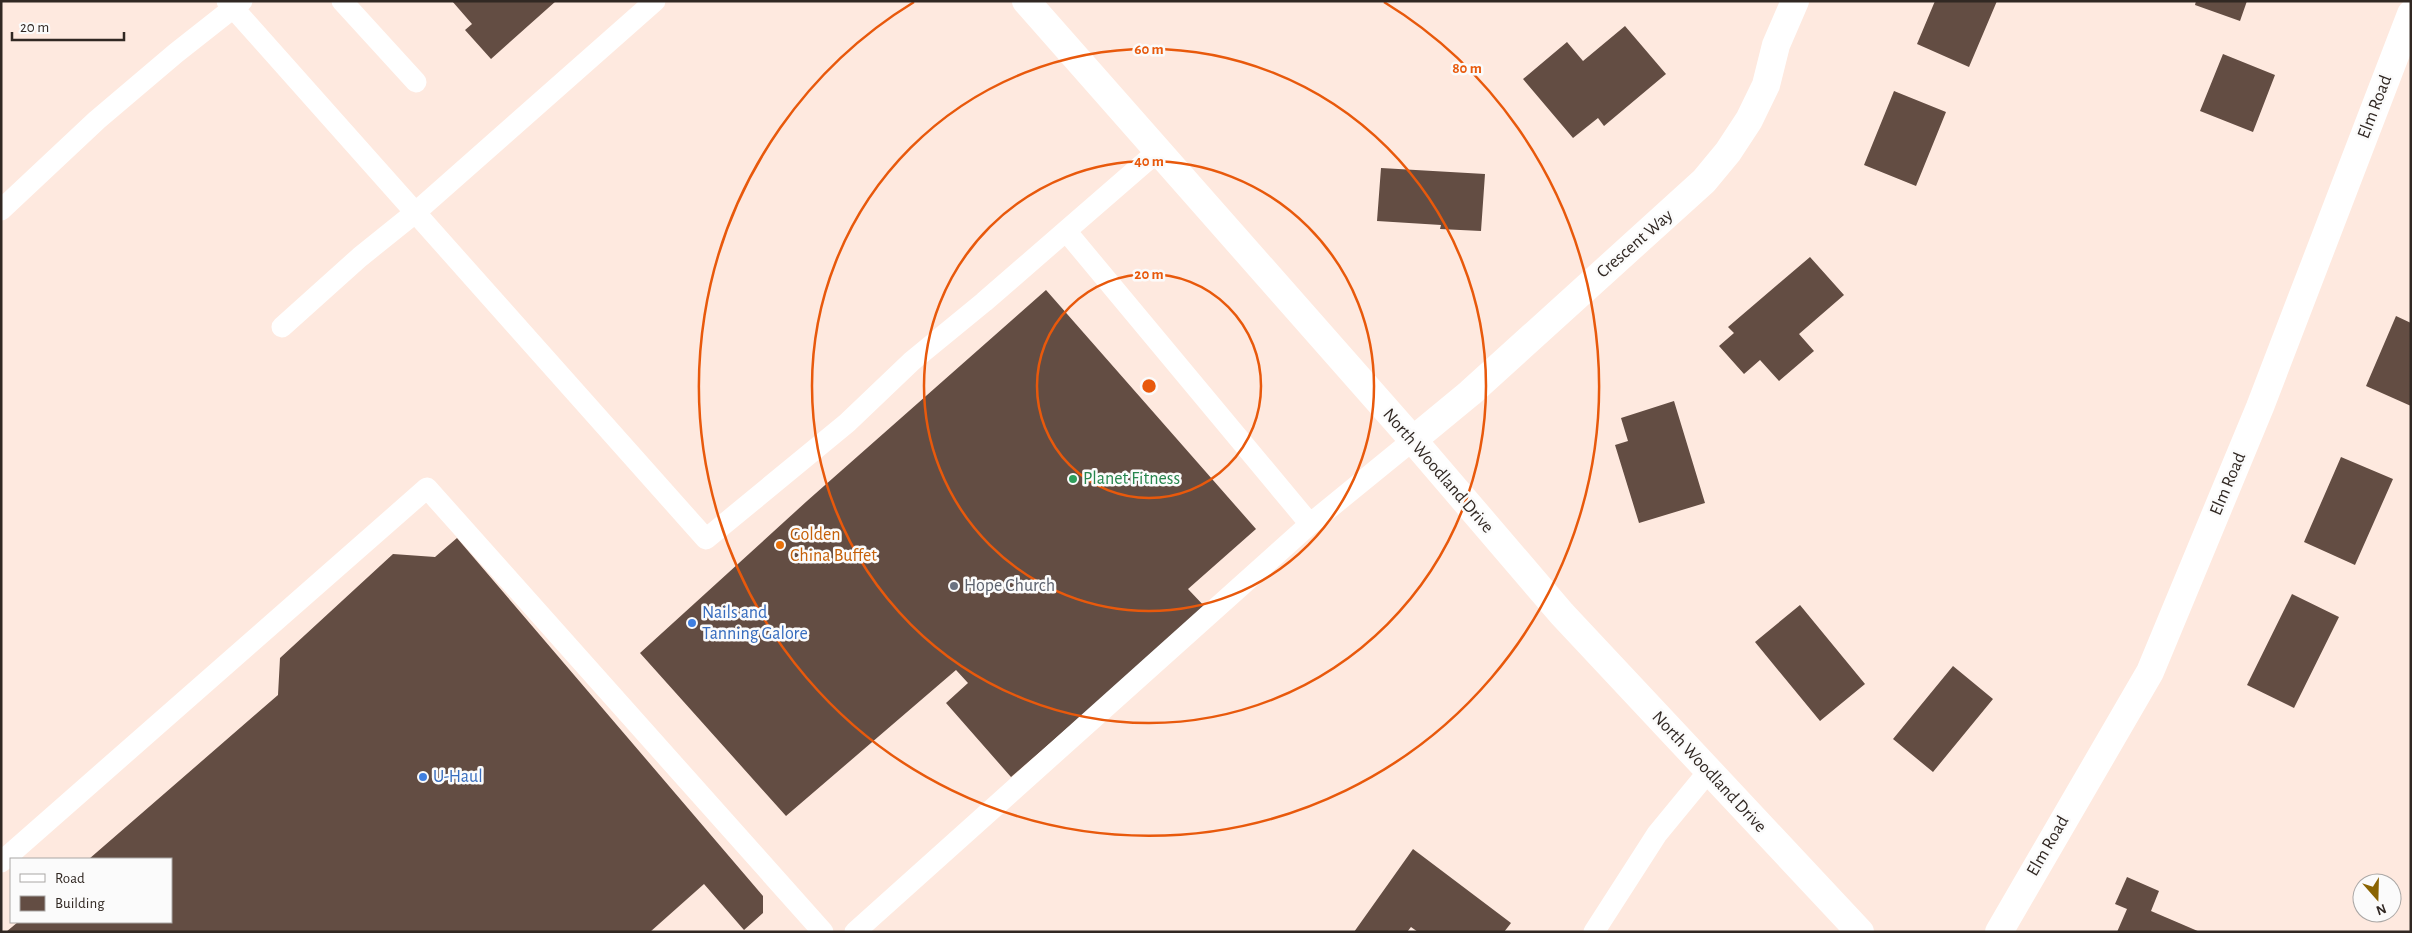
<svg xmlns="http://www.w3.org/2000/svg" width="2412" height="933" font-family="'Alegreya Sans',sans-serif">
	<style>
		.building { fill: #634d43 }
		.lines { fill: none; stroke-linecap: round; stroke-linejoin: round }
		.lane { stroke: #fff; stroke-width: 21 }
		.street { stroke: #fff; stroke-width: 28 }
		.secondary { stroke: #fff; stroke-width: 28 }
		.ring { fill: none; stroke: #e8590c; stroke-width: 2.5 }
		.leisure-dot { fill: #2e9e5b; stroke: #fbfbfb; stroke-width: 2 }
		.food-dot { fill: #e8710a; stroke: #fbfbfb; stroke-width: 2 }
		.worship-dot { fill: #6b7280; stroke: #fbfbfb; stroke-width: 2 }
		.shop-dot { fill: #3f7fe0; stroke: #fbfbfb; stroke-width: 2 }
		.labels { text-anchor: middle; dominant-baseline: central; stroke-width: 5; stroke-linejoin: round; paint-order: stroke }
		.street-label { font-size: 18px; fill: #312823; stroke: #fbfbfb }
		.leisure-label { font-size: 18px; fill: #27864d; stroke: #fbfbfb; text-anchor: start }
		.food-label { font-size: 18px; fill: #c56008; stroke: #fbfbfb; text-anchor: start }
		.worship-label { font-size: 18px; fill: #5b616d; stroke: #fbfbfb; text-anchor: start }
		.shop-label { font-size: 18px; fill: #366cbe; stroke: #fbfbfb; text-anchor: start }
		.centre { fill: #e8590c; stroke: #fbfbfb; stroke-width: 2.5 }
		.ring-label { font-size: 15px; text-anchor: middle; font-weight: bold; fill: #e8590c; stroke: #fbfbfb; stroke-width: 5; stroke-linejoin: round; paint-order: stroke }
	</style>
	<rect width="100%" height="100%" fill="#fee9df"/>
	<!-- building -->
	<path class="building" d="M 452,1 L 556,1 L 491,59 L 465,30 L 472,24 Z
		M 1935,1 L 1997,1 L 1969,67 L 1917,44 Z
		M 2196,1 L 2247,1 L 2240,21 L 2195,5 Z
		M 1625,26 L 1666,74 L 1604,126 L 1598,118 L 1573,138 L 1523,79 L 1567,42 L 1583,61 Z
		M 2223,54 L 2275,75 L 2253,132 L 2200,111 Z
		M 1894,91 L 1946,112 L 1916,186 L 1864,165 Z
		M 1381,168 L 1485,174 L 1481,231 L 1440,229 L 1441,225 L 1377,221 Z
		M 1810,257 L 1844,295 L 1799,334 L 1814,351 L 1779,381 L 1760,360 L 1744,374 L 1719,346 L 1734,333 L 1728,327 Z
		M 1046,290 L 1256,529 L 1188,589 L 1206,608 L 1011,777 L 946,703 L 968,683 L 956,670 L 786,816 L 640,653 L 807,501 Z
		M 2396,316 L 2411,323 L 2411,406 L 2366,386 Z
		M 1674,401 L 1705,503 L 1639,523 L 1615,445 L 1628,441 L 1621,418 Z
		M 2341,457 L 2393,479 L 2355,565 L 2304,542 Z
		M 457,538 L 763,896 L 763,913 L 744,930 L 704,884 L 650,932 L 6,932 L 18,922 L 171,922 L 171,859 L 89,859 L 278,695 L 280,658 L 393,554 L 435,557 Z
		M 2292,594 L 2339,617 L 2294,708 L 2247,685 Z
		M 1800,605 L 1865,684 L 1820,721 L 1755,642 Z
		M 1953,666 L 1993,699 L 1933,772 L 1893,739 Z
		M 1413,849 L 1511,923 L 1504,932 L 1418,932 L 1411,927 L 1407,932 L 1354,932 Z
		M 2127,877 L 2159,891 L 2151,911 L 2200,932 L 2117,932 L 2127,909 L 2115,904 Z"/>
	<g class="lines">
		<!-- lane -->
		<path class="lane" d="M 227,1 L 706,539 L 847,423 L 912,361 L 984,302 L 1158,151
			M 342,1 L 416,82
			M 1,210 L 97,120 L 176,53 L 242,1
			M 1066,231 L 1310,524 L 1413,440
			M 282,327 L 360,257 L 416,212 L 655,1
			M 1,862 L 427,488 L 823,932
			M 855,932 L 1310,524
			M 1594,932 L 1657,834 L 1708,772"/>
		<!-- street -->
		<path class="street" d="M 1413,440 L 1470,393 L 1704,181 L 1728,152 L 1749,120 L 1766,85 L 1776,45 L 1795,1"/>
		<!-- secondary -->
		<path class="secondary" d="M 1026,1 L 1413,440 L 1562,614 L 1860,932
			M 1999,932 L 2150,672 L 2260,407 L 2411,14"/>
	</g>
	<!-- distance rings -->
	<g class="ring">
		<circle cx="1149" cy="386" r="112"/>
		<circle cx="1149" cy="386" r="225"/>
		<circle cx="1149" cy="386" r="337"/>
		<path d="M1384 2A450 450 0 1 1 914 2"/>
	</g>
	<!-- markers -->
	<circle class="leisure-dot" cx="1073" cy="479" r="5"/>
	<circle class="food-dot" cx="780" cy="545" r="5"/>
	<circle class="worship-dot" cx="954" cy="586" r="5"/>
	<g class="shop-dot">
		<circle cx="692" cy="623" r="5"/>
		<circle cx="423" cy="777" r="5"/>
	</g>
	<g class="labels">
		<!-- street labels -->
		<g class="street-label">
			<text transform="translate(2375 107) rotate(-69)">Elm Road</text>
			<text transform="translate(1635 244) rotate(-41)">Crescent Way</text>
			<text transform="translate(1438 471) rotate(49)">North Woodland Drive</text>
			<text transform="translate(2228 484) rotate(-67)">Elm Road</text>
			<text transform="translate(1709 772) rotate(47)">North Woodland Drive</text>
			<text transform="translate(2048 846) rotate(-60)">Elm Road</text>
		</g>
		<!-- leisure labels -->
		<g class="leisure-label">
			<text x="1083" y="479">Planet Fitness</text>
		</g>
		<!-- food labels -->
		<g class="food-label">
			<text x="790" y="535">Golden<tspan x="790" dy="21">China Buffet</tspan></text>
		</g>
		<!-- worship labels -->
		<g class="worship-label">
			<text x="964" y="586">Hope Church</text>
		</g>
		<!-- shop labels -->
		<g class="shop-label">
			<text x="702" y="613">Nails and<tspan x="702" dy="21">Tanning Galore</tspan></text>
			<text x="433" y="777">U-Haul</text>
		</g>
	</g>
	<circle cx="1149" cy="386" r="8" class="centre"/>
	<g class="ring-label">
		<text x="1149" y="54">60 m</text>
		<text x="1467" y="73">80 m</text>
		<text x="1149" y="166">40 m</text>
		<text x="1149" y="279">20 m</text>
	</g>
	<!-- border -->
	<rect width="2412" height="933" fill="none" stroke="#312823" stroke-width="5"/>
	<!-- legend -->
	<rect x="10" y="858" width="162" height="65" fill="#fbfbfb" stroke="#aaa7a5"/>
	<rect x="20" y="874" width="25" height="8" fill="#ffffff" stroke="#aaa7a5"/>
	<text x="55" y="883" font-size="15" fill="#312823">Road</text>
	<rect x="20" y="896" width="25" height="15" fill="#634d43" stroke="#aaa7a5"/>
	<text x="55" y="908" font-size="15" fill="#312823">Building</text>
	<!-- north arrow -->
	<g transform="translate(2377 898) rotate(160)"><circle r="24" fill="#fbfbfb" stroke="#aaa7a5"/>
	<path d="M0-4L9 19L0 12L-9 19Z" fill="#8a6402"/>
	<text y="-8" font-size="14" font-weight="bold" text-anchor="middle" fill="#312823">N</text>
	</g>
	<!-- scale -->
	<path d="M12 32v8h112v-8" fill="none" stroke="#312823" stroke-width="2.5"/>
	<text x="20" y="32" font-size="15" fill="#312823" stroke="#fbfbfb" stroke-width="4" paint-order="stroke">20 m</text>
</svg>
